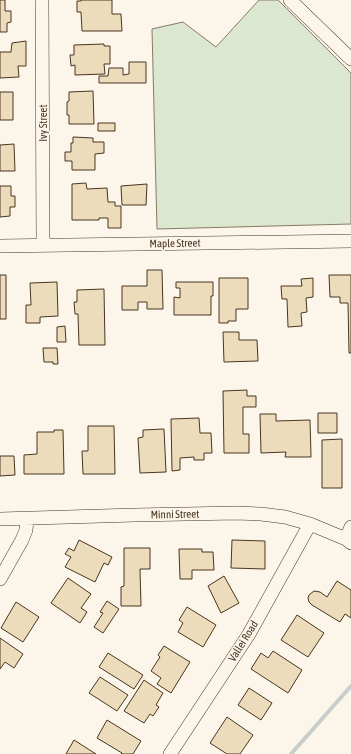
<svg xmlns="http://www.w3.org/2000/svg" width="351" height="754" font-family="'Asap Condensed',sans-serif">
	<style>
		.green { fill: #dce7d0; stroke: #887966 }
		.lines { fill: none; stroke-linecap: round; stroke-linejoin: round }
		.stream { stroke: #c9cecd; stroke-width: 4 }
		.building { fill: #ecdcbc; stroke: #4a3520 }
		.minor-casing { stroke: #4a3520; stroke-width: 14 }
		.minor { stroke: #fbf6e9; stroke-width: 13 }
		.labels { text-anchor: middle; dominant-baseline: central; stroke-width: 3; stroke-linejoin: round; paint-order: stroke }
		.street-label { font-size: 11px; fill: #4a3520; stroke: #fbf6e9 }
	</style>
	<rect width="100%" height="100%" fill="#fbf6e9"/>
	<!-- green -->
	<path class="green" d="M 259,0 L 278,0 L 351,73 L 351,224 L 157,229 L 152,29 L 183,22 L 216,47 Z"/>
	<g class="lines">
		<!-- stream -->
		<path class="stream" d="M 291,754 L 351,686"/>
	</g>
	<!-- building -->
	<path class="building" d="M 0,0 L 5,0 L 5,11 L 11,11 L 11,22 L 7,23 L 7,32 L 0,32 Z
		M 81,0 L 112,0 L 112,14 L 121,14 L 122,31 L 82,31 L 81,12 L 77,12 L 77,1 L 81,1 Z
		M 26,41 L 26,66 L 18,66 L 19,77 L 0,78 L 0,52 L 11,52 L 12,43 Z
		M 104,44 L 104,46 L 110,46 L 110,64 L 104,64 L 105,74 L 75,75 L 75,65 L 71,66 L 70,55 L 74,55 L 74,45 Z
		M 129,62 L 146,62 L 146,83 L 99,83 L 99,76 L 108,76 L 109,68 L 123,68 L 123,75 L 129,74 Z
		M 93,91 L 94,124 L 69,124 L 69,115 L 67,115 L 67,102 L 69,101 L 69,92 Z
		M 0,92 L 13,92 L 13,120 L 0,120 Z
		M 98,123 L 115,123 L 115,131 L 98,131 Z
		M 73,137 L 93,138 L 93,142 L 104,142 L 104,153 L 95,154 L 95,170 L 72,170 L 72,161 L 65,161 L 65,152 L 71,152 L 71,143 L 73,143 Z
		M 14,144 L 15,171 L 0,171 L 0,145 Z
		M 86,183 L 87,189 L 107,188 L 108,202 L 115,202 L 115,206 L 121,206 L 121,228 L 108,228 L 108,218 L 99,218 L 99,220 L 72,220 L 72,184 Z
		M 147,184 L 146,205 L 122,205 L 121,186 Z
		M 0,186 L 11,186 L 11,196 L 15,196 L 15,207 L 10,207 L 10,216 L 0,217 Z
		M 147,270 L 162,270 L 163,309 L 147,309 L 147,302 L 138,302 L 138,310 L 122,310 L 122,286 L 147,286 Z
		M 0,275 L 6,275 L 6,319 L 0,319 Z
		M 329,275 L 351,275 L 351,353 L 349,353 L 348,303 L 340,303 L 340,297 L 330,297 Z
		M 219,278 L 248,278 L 248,309 L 236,309 L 236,321 L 228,321 L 228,323 L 219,323 Z
		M 313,278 L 313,297 L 306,298 L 307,312 L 301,313 L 302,326 L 288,327 L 287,299 L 282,299 L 281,286 L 302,286 L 301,279 Z
		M 57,282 L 58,316 L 40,317 L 40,323 L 26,323 L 26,305 L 31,305 L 30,283 Z
		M 176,282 L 213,282 L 213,296 L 211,296 L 211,315 L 174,315 L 174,297 L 180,298 L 180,288 L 176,288 Z
		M 104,289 L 105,345 L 79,345 L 78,314 L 75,314 L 74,302 L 77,302 L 77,290 Z
		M 65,326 L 66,342 L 57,342 L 57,327 Z
		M 223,332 L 239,332 L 239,340 L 257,340 L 258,361 L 224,362 Z
		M 43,348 L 57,348 L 58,364 L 53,364 L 53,362 L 44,362 Z
		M 247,390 L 247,396 L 256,396 L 256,407 L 243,407 L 243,434 L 249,434 L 249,453 L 224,453 L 223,391 Z
		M 318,413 L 337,413 L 337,433 L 318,433 Z
		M 260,414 L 276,414 L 276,421 L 310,420 L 311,457 L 285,457 L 286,452 L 261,453 Z
		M 199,418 L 200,433 L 211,433 L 212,453 L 204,453 L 204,460 L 194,460 L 194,457 L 180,458 L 180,470 L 172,471 L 171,419 Z
		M 88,426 L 114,426 L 115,474 L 83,474 L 82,451 L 88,451 Z
		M 164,429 L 166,472 L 140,473 L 138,438 L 143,437 L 143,430 Z
		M 54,430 L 63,430 L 64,474 L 24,474 L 24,455 L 37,454 L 37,432 L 54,432 Z
		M 342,439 L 342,488 L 322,488 L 322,440 Z
		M 0,456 L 14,456 L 15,475 L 0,476 Z
		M 79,540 L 112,557 L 108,565 L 104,563 L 95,582 L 65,567 L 71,557 L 65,554 L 69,548 L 74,551 Z
		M 232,540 L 265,541 L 265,569 L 231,568 Z
		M 124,548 L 150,548 L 150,569 L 140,569 L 141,606 L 121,606 L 121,587 L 124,586 Z
		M 179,549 L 202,549 L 202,552 L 213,552 L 214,570 L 192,570 L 192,579 L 180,579 Z
		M 224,576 L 239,603 L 221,613 L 208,586 Z
		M 68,578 L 91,594 L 81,608 L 87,612 L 80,623 L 51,603 Z
		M 337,581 L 351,590 L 351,618 L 345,614 L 340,622 L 312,605 L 309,602 L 308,598 L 309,595 L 314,591 L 320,592 L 327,597 Z
		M 107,601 L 119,609 L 103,633 L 94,627 L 103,613 L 100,612 Z
		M 16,602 L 39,617 L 23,642 L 1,628 Z
		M 187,607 L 216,625 L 203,647 L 178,632 L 183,623 L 179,620 Z
		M 297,615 L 324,633 L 308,657 L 281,640 Z
		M 0,638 L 23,654 L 14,668 L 5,662 L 0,669 Z
		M 164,646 L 190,662 L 171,693 L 157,684 L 161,678 L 151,671 L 160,657 L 158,655 Z
		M 273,651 L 302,670 L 288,693 L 251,669 L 261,653 L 268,658 Z
		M 108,653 L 143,675 L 134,689 L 99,667 Z
		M 100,677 L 128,695 L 117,711 L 89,693 Z
		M 144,680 L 163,693 L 156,705 L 159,707 L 153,716 L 150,714 L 144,723 L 124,711 Z
		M 249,688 L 272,703 L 261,720 L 238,705 Z
		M 227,717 L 253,735 L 240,754 L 227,754 L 210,743 Z
		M 107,720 L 141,741 L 133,754 L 121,754 L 122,753 L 97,738 Z
		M 74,740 L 96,754 L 66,754 Z"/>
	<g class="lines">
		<defs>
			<path id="minor" d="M 42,0 L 43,245
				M 290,0 L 351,59
				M 0,246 L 351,241
				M 0,519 L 135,515 L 236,513 L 261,514 L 285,517 L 310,524 L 346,539 L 351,543
				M 346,539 L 351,527
				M 0,579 L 22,540 L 26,530 L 27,519
				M 170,754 L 249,634 L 310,524"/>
		</defs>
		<!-- minor casing -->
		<use href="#minor" class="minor-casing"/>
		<!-- minor -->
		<use href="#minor" class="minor"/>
	</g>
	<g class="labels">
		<!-- street labels -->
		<g class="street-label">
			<text transform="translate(43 123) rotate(-90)">Ivy Street</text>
			<text transform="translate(175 243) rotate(-1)">Maple Street</text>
			<text transform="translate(175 514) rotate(-1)">Minni Street</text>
			<text transform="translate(243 641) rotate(-58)">Vallei Road</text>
		</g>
	</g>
</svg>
